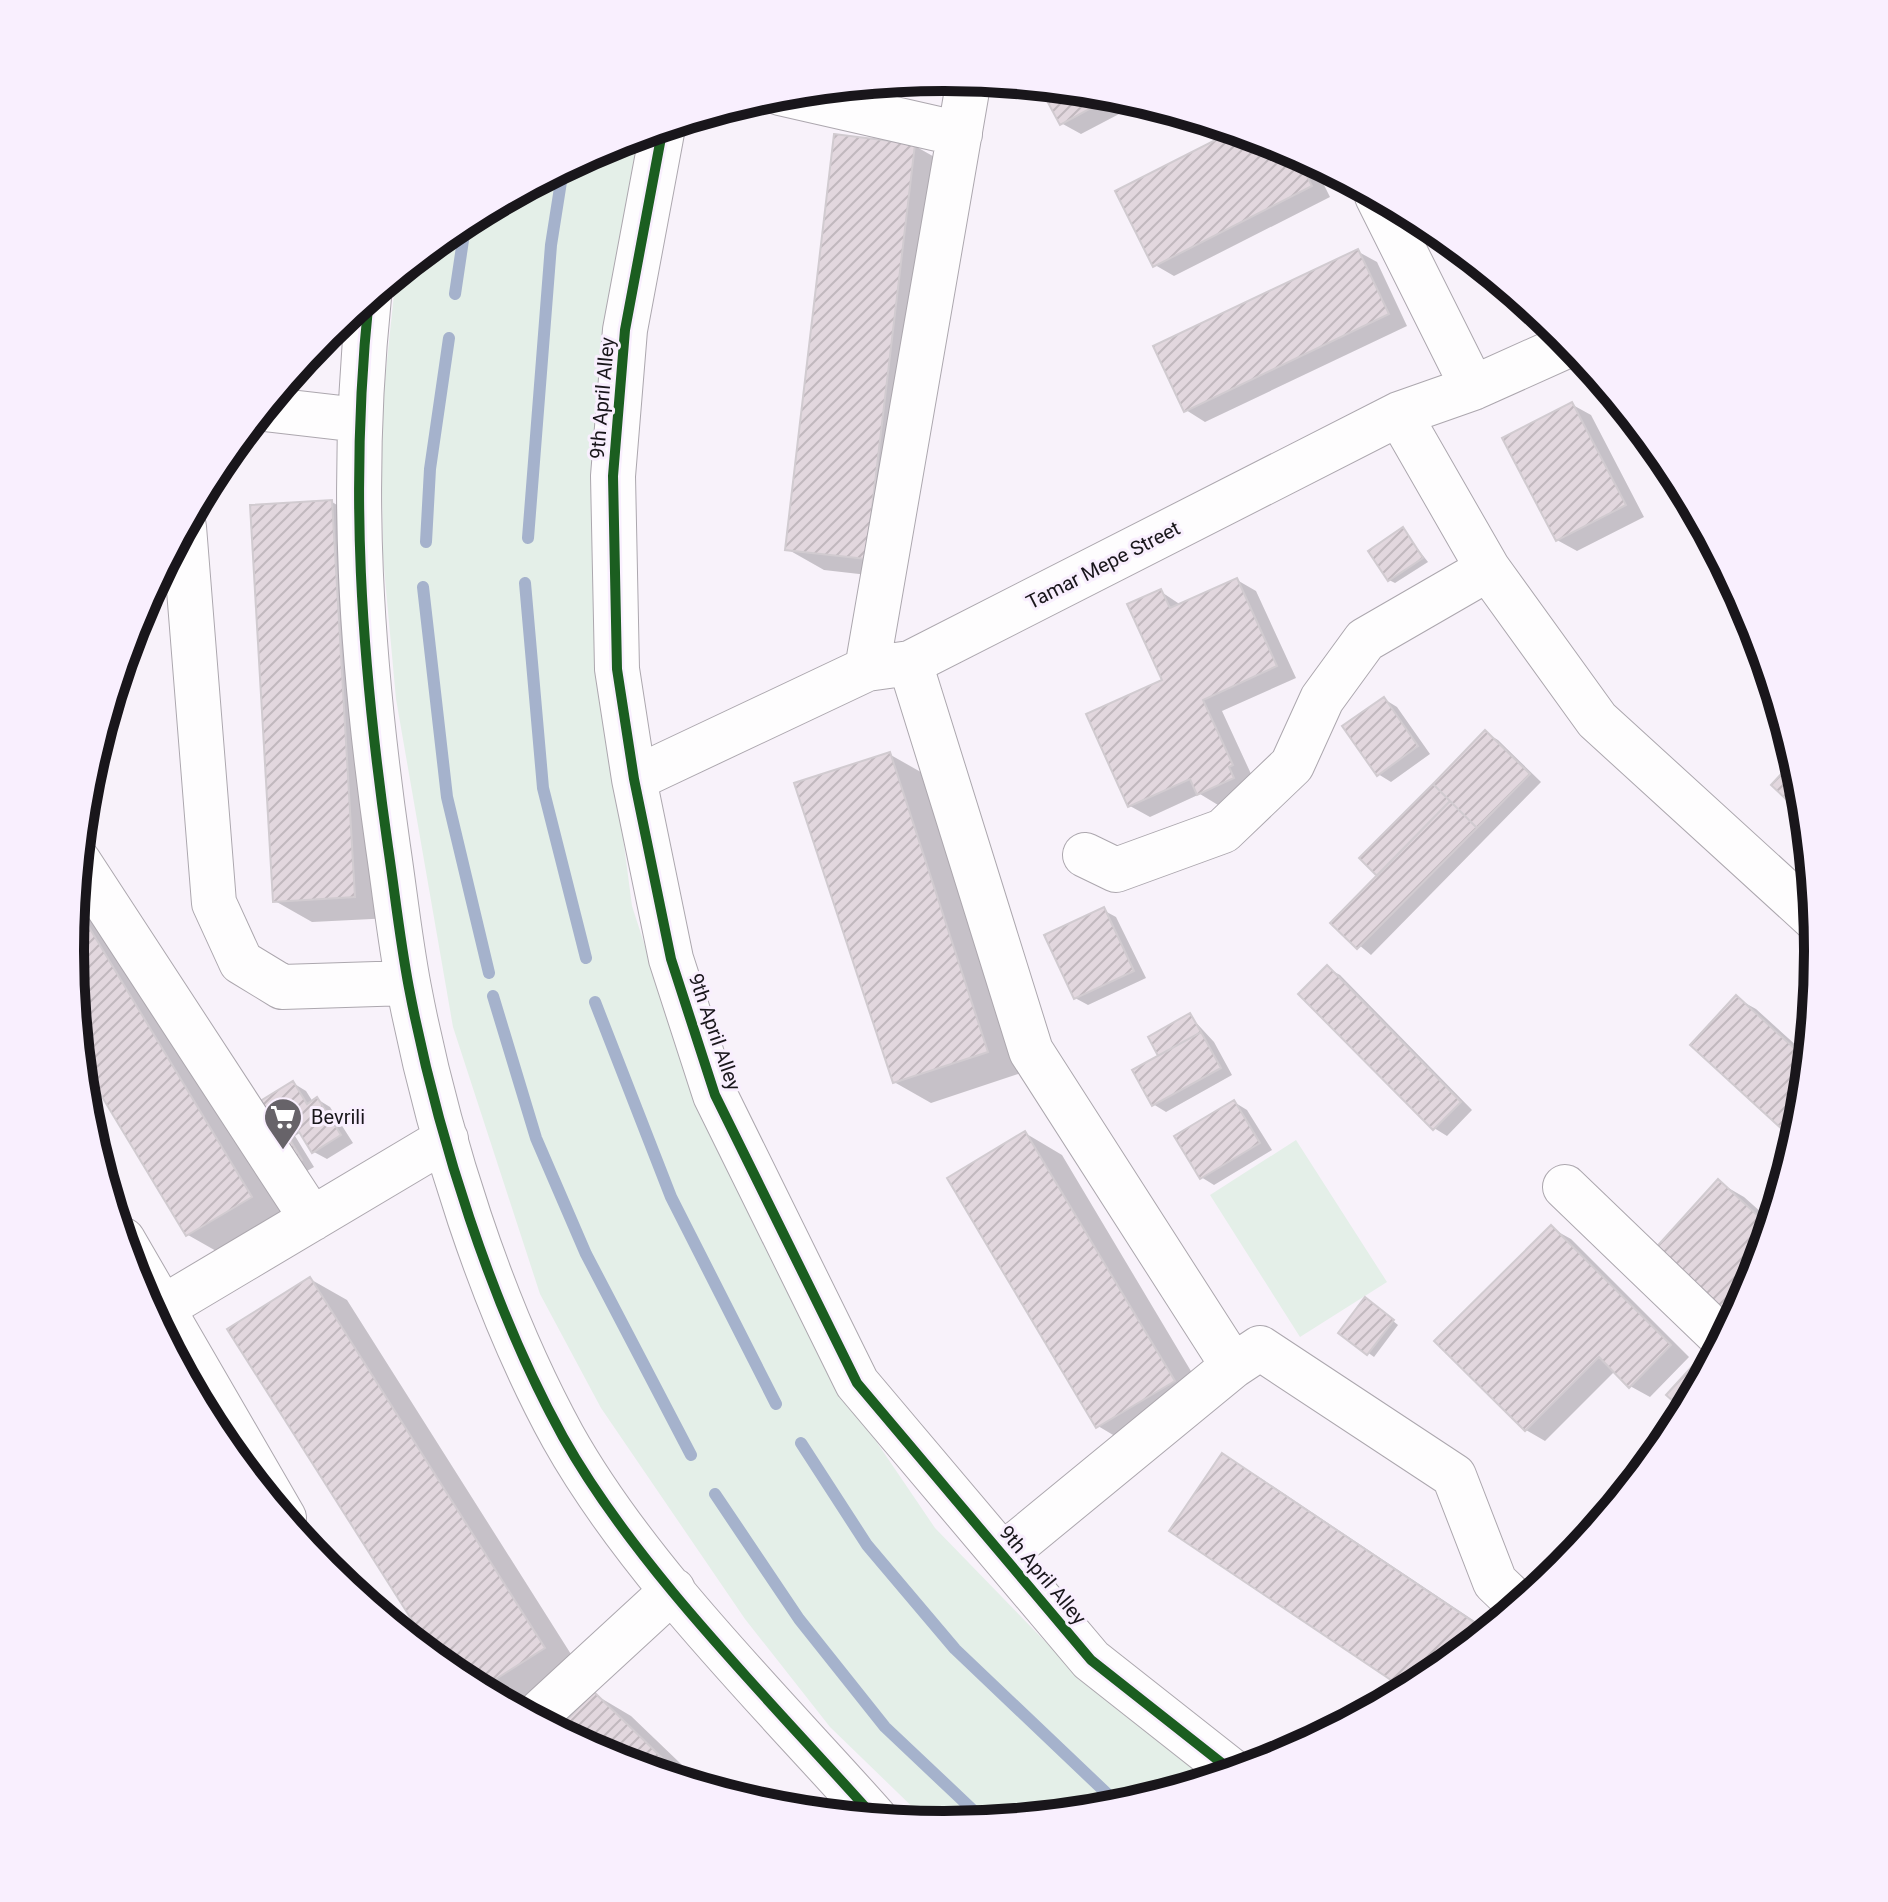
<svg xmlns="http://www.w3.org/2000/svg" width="1888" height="1902" font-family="Roboto,sans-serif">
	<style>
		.green { fill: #e4efe8 }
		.shadow { fill: #0003 }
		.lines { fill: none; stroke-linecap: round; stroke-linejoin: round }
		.stream { stroke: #a5b2cc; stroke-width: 12 }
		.building { fill: url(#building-hatch); stroke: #d1cbd0; stroke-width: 2 }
		.minor-casing { stroke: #aca7ae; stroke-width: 46 }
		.minor { stroke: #fefdfe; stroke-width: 44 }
		.cycleway-casing { stroke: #f9effe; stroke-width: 15 }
		.cycleway { stroke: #1b5e20; stroke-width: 10 }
		.labels { text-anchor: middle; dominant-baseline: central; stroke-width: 6; stroke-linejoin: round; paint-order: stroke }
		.street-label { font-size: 20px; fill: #19161b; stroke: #f9effe }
		.poi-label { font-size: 20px; fill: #19161b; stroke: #f9effe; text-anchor: start }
		.rim { fill: none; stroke: #19161b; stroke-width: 10 }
	</style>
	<defs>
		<pattern id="building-hatch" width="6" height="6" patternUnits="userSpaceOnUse" patternTransform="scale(2)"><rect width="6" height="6" fill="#e2d7de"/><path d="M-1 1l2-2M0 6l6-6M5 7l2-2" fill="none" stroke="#c1b8be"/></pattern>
	</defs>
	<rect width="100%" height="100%" fill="#f8f2fa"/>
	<!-- green -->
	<path class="green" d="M 642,134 L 598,646 L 632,906 L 689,1082 L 825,1366 L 935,1528 L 1071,1668 L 1214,1778 L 1114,1808 L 930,1824 L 830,1727 L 745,1619 L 601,1408 L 540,1294 L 453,1027 L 396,699 L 383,557 L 381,418 L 396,275 L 459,224 L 610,143 Z
		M 1296,1140 L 1387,1282 L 1300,1337 L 1210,1195 Z"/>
	<!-- shadow -->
	<path class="shadow" d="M 944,77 L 957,78 L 954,98 L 868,84 Z
		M 1042,87 L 1115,94 L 1142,102 L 1081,134 L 1061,123 Z
		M 1238,131 L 1279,144 L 1312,161 L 1330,197 L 1174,276 L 1155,265 Z
		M 915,146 L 952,167 L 903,579 L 824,570 L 787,549 Z
		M 1357,251 L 1377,262 L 1407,326 L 1205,422 L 1186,410 Z
		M 288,379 L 286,398 L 273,397 Z
		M 1571,404 L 1591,415 L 1644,517 L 1577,551 L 1557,540 Z
		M 332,502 L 369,524 L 392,918 L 312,922 L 275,901 Z
		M 1403,530 L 1428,562 L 1395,583 L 1389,580 Z
		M 1237,580 L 1256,591 L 1296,678 L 1222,711 L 1252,776 L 1252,789 L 1218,805 L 1200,794 L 1150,817 L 1130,806 L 1165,681 L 1160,591 L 1181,605 Z
		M 1384,699 L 1397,707 L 1430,754 L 1391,782 L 1378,774 Z
		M 1486,733 L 1498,740 L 1541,782 L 1371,955 L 1333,923 L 1379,876 Z
		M 889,754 L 926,775 L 1024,1072 L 931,1103 L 894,1082 Z
		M 78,871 L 288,1218 L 225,1256 L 188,1235 L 81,1058 L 70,951 Z
		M 1103,910 L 1116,917 L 1146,978 L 1088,1005 L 1075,998 Z
		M 1327,968 L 1340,975 L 1472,1110 L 1447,1136 L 1434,1128 Z
		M 1736,998 L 1756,1009 L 1808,1056 L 1796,1139 L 1693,1045 Z
		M 1190,1016 L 1214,1042 L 1232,1075 L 1166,1112 L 1153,1104 Z
		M 293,1083 L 306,1091 L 313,1102 L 317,1099 L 330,1107 L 353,1143 L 327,1159 L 314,1152 L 301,1132 L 295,1136 L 314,1167 L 300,1175 L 251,1109 Z
		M 1234,1102 L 1247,1110 L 1272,1150 L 1214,1185 L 1201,1177 Z
		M 1025,1133 L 1062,1155 L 1210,1403 L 1135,1448 L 1098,1426 Z
		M 1718,1182 L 1744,1197 L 1771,1221 L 1751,1286 L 1732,1322 Z
		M 1551,1228 L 1571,1239 L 1689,1357 L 1650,1397 L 1630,1386 L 1615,1371 L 1545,1441 L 1526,1430 Z
		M 310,1279 L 347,1300 L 581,1670 L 518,1710 L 458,1677 L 442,1665 L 230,1330 Z
		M 1371,1303 L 1398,1325 L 1374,1357 L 1341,1333 Z
		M 1223,1456 L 1259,1477 L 1488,1630 L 1429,1678 L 1408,1689 L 1172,1531 Z
		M 594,1694 L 631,1716 L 705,1787 L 609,1758 L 559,1731 Z"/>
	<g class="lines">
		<!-- stream -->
		<path class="stream" d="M 455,294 L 466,220
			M 528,538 L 551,245 L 563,169
			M 426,542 L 430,469 L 449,338
			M 525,583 L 543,788 L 586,958
			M 423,587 L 447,797 L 489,973
			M 493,996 L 536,1138 L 586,1254 L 691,1455
			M 595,1002 L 671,1197 L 776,1404
			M 801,1443 L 867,1545 L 955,1649 L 1120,1806
			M 715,1494 L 799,1619 L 885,1727 L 976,1813"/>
	</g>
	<!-- building -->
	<path class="building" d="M 1039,86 L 1115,94 L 1117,94 L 1060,125 Z
		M 1235,130 L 1295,152 L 1312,186 L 1153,267 L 1115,191 Z
		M 834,134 L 915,144 L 866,559 L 785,550 Z
		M 1358,249 L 1389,314 L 1184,412 L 1153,346 Z
		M 1572,402 L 1626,505 L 1556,541 L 1502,438 Z
		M 332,500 L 355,897 L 273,902 L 250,505 Z
		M 1403,527 L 1423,558 L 1388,581 L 1368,551 Z
		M 1237,578 L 1277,666 L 1203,700 L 1233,765 L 1229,767 L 1234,778 L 1197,795 L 1190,779 L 1128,807 L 1086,714 L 1162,680 L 1127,604 L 1161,589 L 1170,608 Z
		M 1384,697 L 1418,746 L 1377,776 L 1342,726 Z
		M 1485,730 L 1530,774 L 1477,828 L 1433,784 Z
		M 890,752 L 988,1052 L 893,1083 L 794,783 Z
		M 1795,759 L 1801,781 L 1805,817 L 1771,785 Z
		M 1433,784 L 1450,801 L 1377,876 L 1359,858 Z
		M 1450,801 L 1477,828 L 1357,949 L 1330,923 Z
		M 75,904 L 252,1197 L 186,1236 L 81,1062 L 70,951 Z
		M 1104,907 L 1134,971 L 1074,999 L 1044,935 Z
		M 1327,965 L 1461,1102 L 1433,1130 L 1298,994 Z
		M 1736,995 L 1807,1060 L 1801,1122 L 1795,1141 L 1690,1045 Z
		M 1190,1013 L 1201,1032 L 1158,1056 L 1148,1037 Z
		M 1201,1032 L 1221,1068 L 1152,1106 L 1132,1070 Z
		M 293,1081 L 307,1104 L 317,1097 L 341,1135 L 312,1153 L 293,1122 L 283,1128 L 302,1160 L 286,1169 L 249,1108 Z
		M 1234,1100 L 1260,1143 L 1200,1179 L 1174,1136 Z
		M 1025,1131 L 1175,1381 L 1096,1428 L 947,1178 Z
		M 1718,1179 L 1769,1226 L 1751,1286 L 1731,1324 L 1652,1252 Z
		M 1551,1225 L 1671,1345 L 1629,1388 L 1599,1357 L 1525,1431 L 1434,1341 Z
		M 310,1277 L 545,1648 L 480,1689 L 438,1661 L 227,1329 Z
		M 1365,1297 L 1394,1320 L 1367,1355 L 1338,1333 Z
		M 1709,1348 L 1715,1353 L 1684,1411 L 1666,1395 Z
		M 1222,1453 L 1487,1631 L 1429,1678 L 1406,1690 L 1169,1531 Z
		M 594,1692 L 687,1782 L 609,1758 L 557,1730 Z"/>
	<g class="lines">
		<defs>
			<path id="minor" d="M 780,93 L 960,134
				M 663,127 L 625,330 L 613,476 L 617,669 L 634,779 L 671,959 L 715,1095 L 857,1383 L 1091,1660 L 1233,1772
				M 1377,196 L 1473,388
				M 369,297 C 349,488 361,658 388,847 C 395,894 400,941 409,988 C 437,1134 491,1306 563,1437 C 638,1571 773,1703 875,1818
				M 264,409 L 359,420
				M 1399,414 L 1488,569 L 1597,720 L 1815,919
				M 184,527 L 214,903 L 241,962 L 282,987 L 408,983
				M 910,663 L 1031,1051 L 1233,1366
				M 867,669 L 969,79
				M 634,779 L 867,669 L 910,663 L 1399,414 L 1473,388 L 1571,344
				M 1085,855 L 1116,870 L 1223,831 L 1292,765 L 1322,699 L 1365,640 L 1488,569
				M 79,862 L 312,1219
				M 1565,1187 L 1723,1339
				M 123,1240 L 284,1518
				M 152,1314 L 446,1139
				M 1003,1555 L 1233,1366 L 1260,1348 L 1454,1476 L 1495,1582 L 1519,1605
				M 534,1718 L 673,1590"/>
		</defs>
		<!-- minor casing -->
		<use href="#minor" class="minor-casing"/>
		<!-- minor -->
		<use href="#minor" class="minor"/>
		<defs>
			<path id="cycleway" d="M 663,127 L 625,330 L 613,476 L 617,669 L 634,779 L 671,959 L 715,1095 L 857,1383 L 1091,1660 L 1233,1772
				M 369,297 C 349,488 361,658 388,847 C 395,894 400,941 409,988 C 437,1134 491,1306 563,1437 C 638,1571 773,1703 875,1818"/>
		</defs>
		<!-- cycleway casing -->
		<use href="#cycleway" class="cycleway-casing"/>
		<!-- cycleway -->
		<use href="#cycleway" class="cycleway"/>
	</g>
	<!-- icons -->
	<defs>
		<symbol id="supermarket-pin" viewBox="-11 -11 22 30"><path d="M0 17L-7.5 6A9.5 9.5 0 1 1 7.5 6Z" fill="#676369" stroke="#f9effe"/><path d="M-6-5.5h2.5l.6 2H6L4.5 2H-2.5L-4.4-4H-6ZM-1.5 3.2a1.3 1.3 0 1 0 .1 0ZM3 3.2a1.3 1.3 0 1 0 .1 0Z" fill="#fff"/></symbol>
	</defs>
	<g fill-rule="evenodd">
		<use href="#supermarket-pin" x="261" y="1095" width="44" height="60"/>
	</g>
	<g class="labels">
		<!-- street labels -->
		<g class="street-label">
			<text transform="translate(602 398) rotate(-85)">9th April Alley</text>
			<text transform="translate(1103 565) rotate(-27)">Tamar Mepe Street</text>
			<text transform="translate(715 1032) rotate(71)">9th April Alley</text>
			<text transform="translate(1043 1575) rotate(50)">9th April Alley</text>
		</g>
		<!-- poi labels -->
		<g class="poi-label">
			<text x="311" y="1117">Bevrili</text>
		</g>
	</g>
	<!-- crop -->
	<path d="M0 0H1888V1902H0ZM84 951a860 860 0 1 1 1720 0a860 860 0 1 1-1720 0Z" fill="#f9effe" fill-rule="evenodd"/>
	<path class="rim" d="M84 951a860 860 0 1 1 1720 0a860 860 0 1 1-1720 0Z"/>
</svg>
